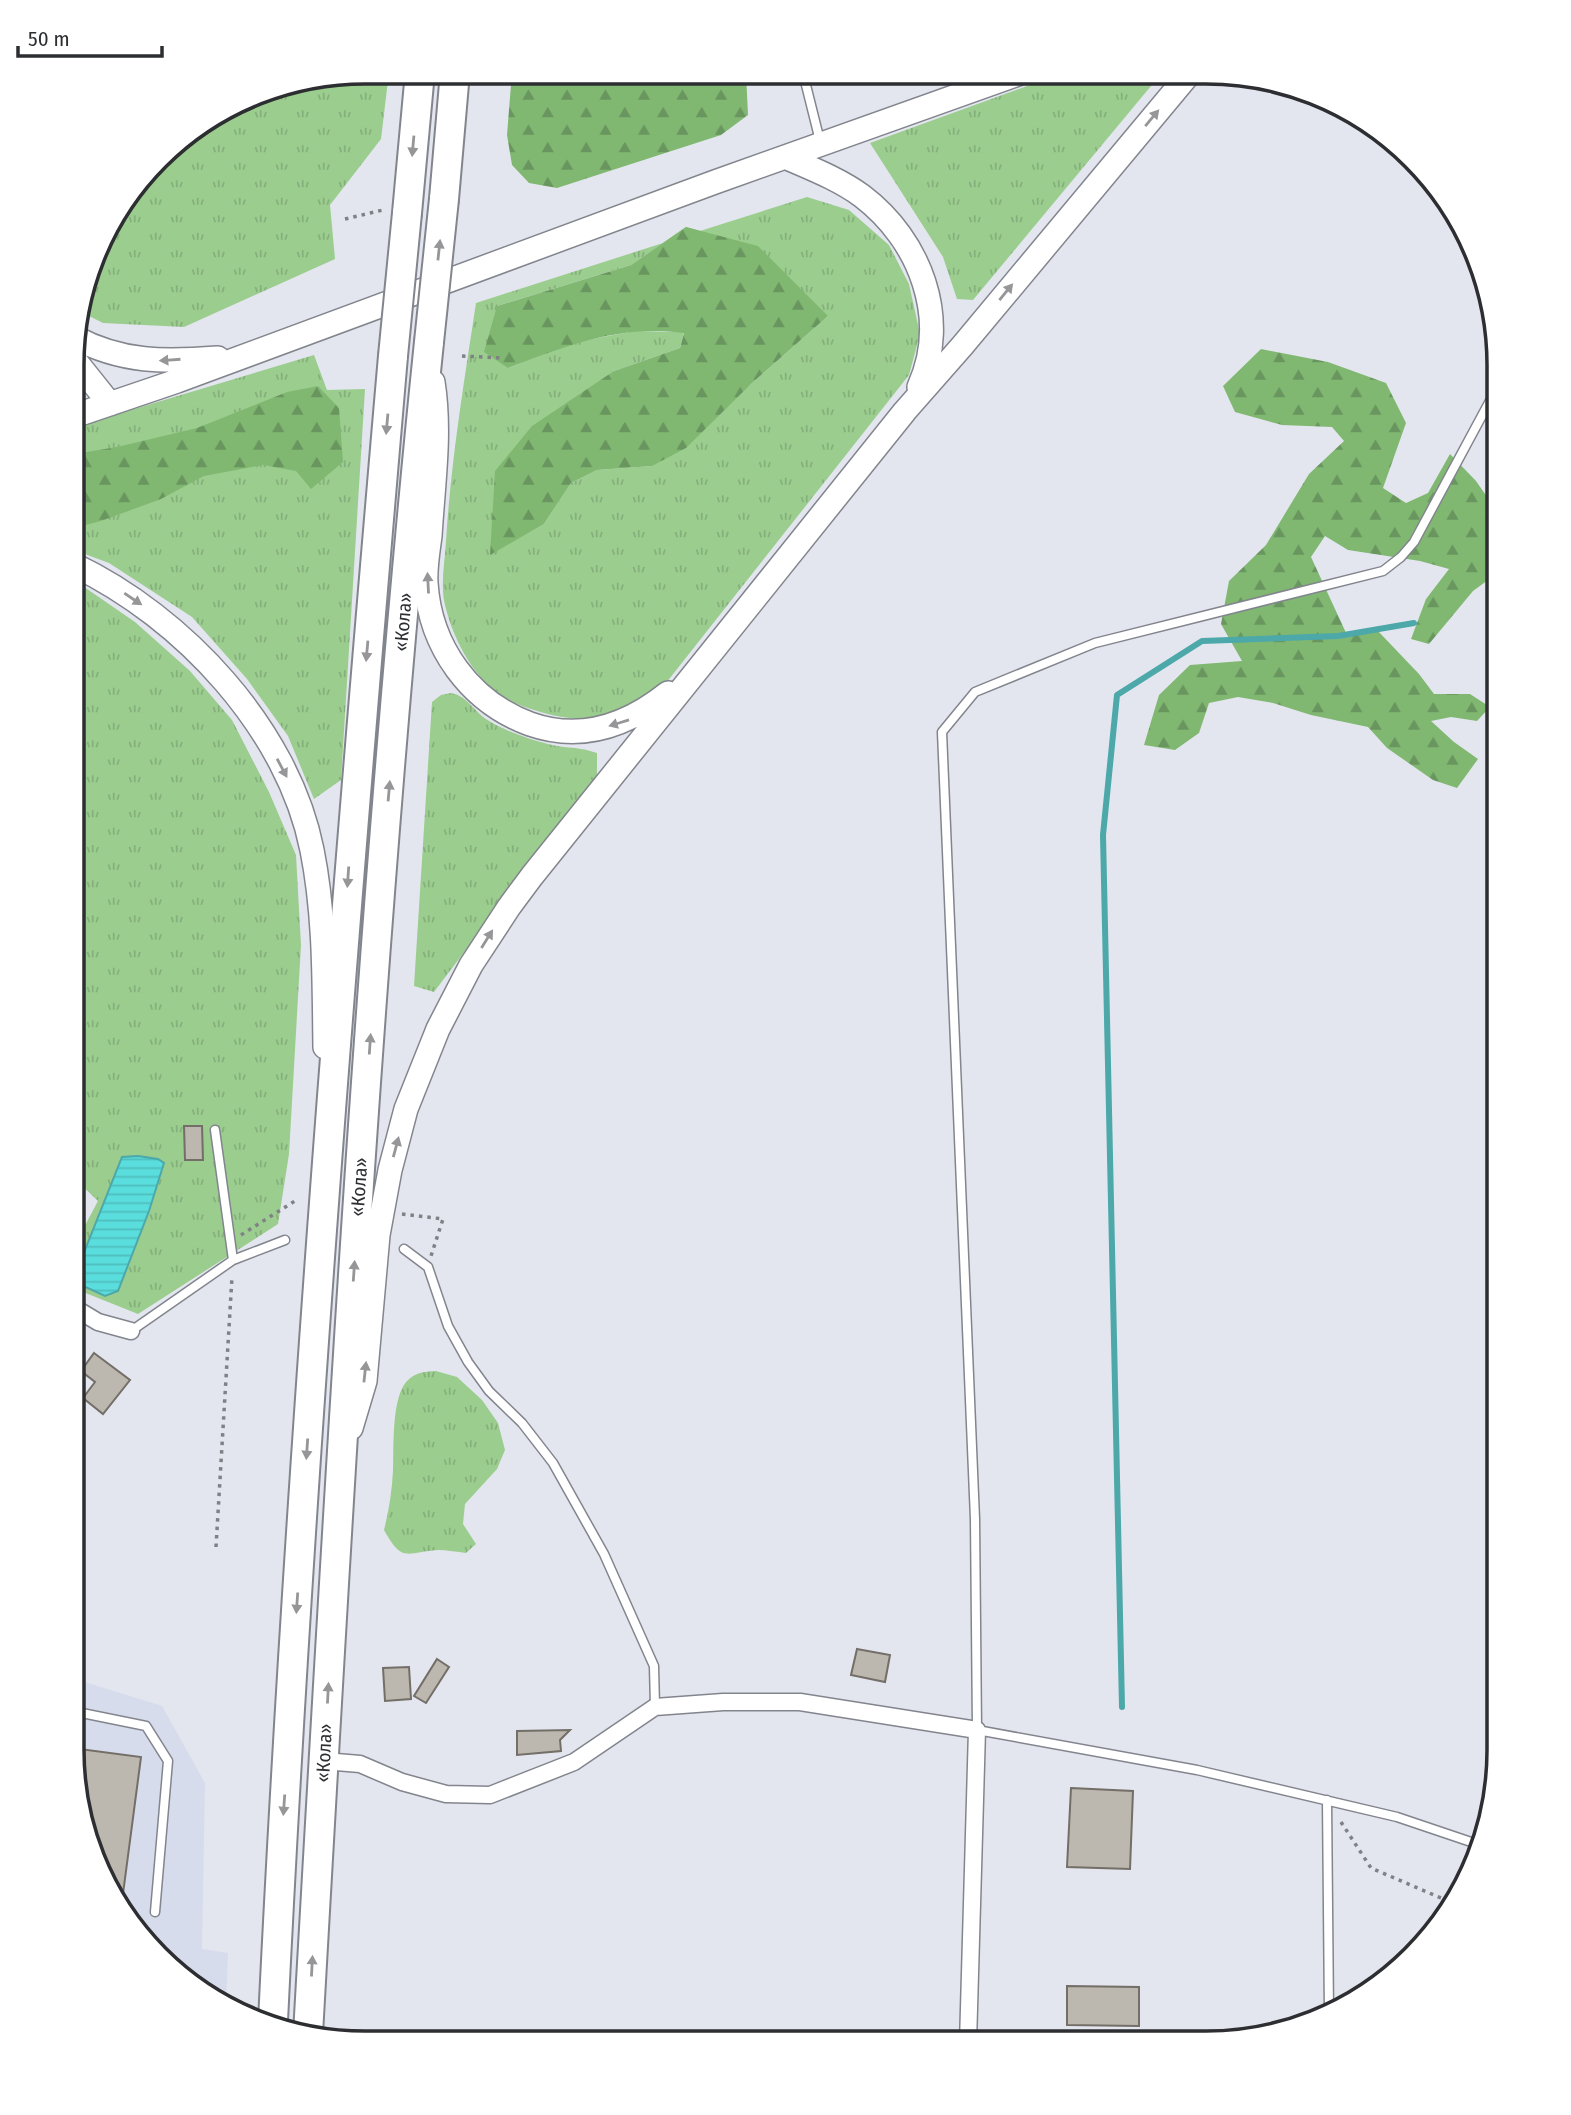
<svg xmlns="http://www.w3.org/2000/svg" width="1571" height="2115" font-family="'Fira Sans Condensed',sans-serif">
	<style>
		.built { fill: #d7dcec }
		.grass { fill: url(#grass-tufts); fill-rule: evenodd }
		.forest { fill: url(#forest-firs) }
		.water { fill: url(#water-rules); stroke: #4ca8a9; stroke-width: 2 }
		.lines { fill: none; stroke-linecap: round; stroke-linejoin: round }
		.stream { stroke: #4ca8a9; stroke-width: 6 }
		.building { fill: #bcb7af; stroke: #736e67; stroke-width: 2 }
		.service-casing { stroke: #82858d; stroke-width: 11 }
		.minor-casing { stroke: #82858d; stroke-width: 19 }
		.secondary-casing { stroke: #82858d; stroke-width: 26 }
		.trunk-casing { stroke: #82858d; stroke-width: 32 }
		.path { stroke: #7f8186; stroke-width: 3.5; stroke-dasharray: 3.5 5; stroke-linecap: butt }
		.service { stroke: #fff; stroke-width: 8 }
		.minor { stroke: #fff; stroke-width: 16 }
		.secondary { stroke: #fff; stroke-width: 23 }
		.trunk { stroke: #fff; stroke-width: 28 }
		.trunk-bridge-casing { stroke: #82858d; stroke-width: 32; stroke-linecap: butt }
		.trunk-bridge { stroke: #fff; stroke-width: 28 }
		.oneway { fill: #969698 }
		.labels { text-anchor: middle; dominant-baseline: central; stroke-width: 5; stroke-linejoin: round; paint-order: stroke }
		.street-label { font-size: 19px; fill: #2d2e31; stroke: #fff }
		.rim { fill: none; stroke: #2d2e31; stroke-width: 3.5 }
	</style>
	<defs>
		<pattern id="grass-tufts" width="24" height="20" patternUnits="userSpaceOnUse" patternTransform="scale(1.75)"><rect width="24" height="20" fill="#9bcd8e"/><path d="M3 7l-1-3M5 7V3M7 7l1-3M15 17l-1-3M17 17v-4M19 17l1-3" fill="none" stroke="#86b07b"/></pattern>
		<pattern id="forest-firs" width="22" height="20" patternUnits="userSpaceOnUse" patternTransform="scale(1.75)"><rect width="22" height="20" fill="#80b872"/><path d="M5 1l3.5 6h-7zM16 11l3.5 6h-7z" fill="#69965e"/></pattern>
		<pattern id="water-rules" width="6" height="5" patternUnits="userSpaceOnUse" patternTransform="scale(1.75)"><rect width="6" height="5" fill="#5adddd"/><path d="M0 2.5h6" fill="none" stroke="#4fbebe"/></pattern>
	</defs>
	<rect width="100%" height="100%" fill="#e3e6ee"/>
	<!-- built -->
	<path class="built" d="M 72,1678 L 162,1706 L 205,1783 L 202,1949 L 228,1953 L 226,2003 L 202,1994 L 145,1944 L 102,1880 L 72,1751 Z"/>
	<!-- grass -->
	<path class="grass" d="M 365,72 L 389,72 L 381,139 L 330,205 L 335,259 L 184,327 L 103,323 L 79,311 L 111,219 L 172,144 L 270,87 Z
		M 1060,74 L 1161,74 L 973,300 L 957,299 L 943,257 L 870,143 Z
		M 807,197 L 849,210 L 889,245 L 909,284 L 920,334 L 909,375 L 655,697 C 599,720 581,727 522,706 C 480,691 455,646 445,605 C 440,585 445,561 446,541 C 451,461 464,382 476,303 L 663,243 L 686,227 L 700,231 ZM 663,243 L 828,316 L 751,384 L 652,466 L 597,470 L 571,483 L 544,524 L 490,554 L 614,371 L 680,348 L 684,332 L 635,331 L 576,342 L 508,368 L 497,306 L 631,265 Z
		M 314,355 L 327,390 L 365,389 L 341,780 L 314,799 L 288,736 L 247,679 L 192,617 L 109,563 L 74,550 L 74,427 Z
		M 74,580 L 135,622 L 190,671 L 232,720 L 269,792 L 296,855 L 301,945 L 289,1154 L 278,1224 L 138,1314 L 73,1288 L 73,1248 L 98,1201 L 73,1177 Z
		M 451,693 C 467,696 473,710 486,719 C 503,731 544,745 564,747 C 577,748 585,749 597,753 L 597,776 L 434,992 L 414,986 L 432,702 L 441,695 Z
		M 436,1371 L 457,1377 L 482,1400 L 498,1423 L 505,1450 L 497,1469 L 465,1504 L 463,1524 L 476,1544 L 466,1553 C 457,1552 447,1550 438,1550 C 406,1552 403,1564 384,1530 C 389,1510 392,1491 393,1471 C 394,1449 391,1398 407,1381 C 416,1372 423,1372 436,1371 Z"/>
	<!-- forest -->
	<path class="forest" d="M 512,72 L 746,73 L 748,115 L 721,135 L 557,188 L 529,183 L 512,165 L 507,135 Z
		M 686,227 L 758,246 L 828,316 L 751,384 L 686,448 L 652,466 L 597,470 L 571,483 L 544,524 L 490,555 L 495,471 L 532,426 L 614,371 L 680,348 L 684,333 C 620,324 566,346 508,368 L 484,352 L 497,306 L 631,265 Z
		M 1261,349 L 1328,362 L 1386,383 L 1406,423 L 1383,488 L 1406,503 L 1428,493 L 1450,454 L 1476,481 L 1499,514 L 1499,572 L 1473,591 L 1429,644 L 1411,639 L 1426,599 L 1449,569 L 1420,561 L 1348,550 L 1325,536 L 1311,557 L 1347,635 L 1377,630 L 1419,674 L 1434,694 L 1470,694 L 1490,707 L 1477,721 L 1451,717 L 1431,721 L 1454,742 L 1478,759 L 1457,788 L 1433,780 L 1387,748 L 1368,727 L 1311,715 L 1273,703 L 1238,697 L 1209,703 L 1199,733 L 1175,750 L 1144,745 L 1159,695 L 1190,665 L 1242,661 L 1221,624 L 1229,581 L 1266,545 L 1309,474 L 1344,441 L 1332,427 L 1282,425 L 1235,412 L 1223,386 Z
		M 318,386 L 339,408 L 343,462 L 311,489 L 296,471 L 263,465 L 204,476 L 161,499 L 101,521 L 74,528 L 74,454 L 117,447 L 197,428 L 287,392 Z"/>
	<!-- water -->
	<path class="water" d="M 138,1156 L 158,1159 L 164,1163 L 149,1211 L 118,1291 L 105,1296 L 81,1285 L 75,1275 L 122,1157 Z"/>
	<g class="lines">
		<!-- stream -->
		<path class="stream" d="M 1122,1707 L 1103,835 L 1117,695 L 1202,641 L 1338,636 L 1414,623"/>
	</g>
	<!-- building -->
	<path class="building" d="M 184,1126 L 202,1126 L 203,1160 L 185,1160 Z
		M 94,1353 L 130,1380 L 103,1414 L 83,1398 L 95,1382 L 81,1371 Z
		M 857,1649 L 890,1655 L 885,1682 L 851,1675 Z
		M 437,1659 L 449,1667 L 426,1703 L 414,1696 Z
		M 409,1667 L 411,1699 L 385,1701 L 383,1668 Z
		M 570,1730 L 560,1740 L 561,1751 L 517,1755 L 517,1731 Z
		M 72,1748 L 141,1757 L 121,1909 L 102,1880 Z
		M 1071,1788 L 1133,1791 L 1130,1869 L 1067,1867 Z
		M 1067,1986 L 1139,1987 L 1139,2026 L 1067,2025 Z"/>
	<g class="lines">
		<defs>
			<path id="service" d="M 803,73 L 820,141
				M 215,1130 L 233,1260
				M 404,1249 L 428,1267 L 448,1326 L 468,1362 L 489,1391 L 522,1423 L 553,1463 L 604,1554 L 654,1666 L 655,1707
				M 131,1331 L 233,1260 L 285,1240
				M 72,1711 L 146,1726 L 168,1761 L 155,1912
				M 1327,1800 L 1329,2015
				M 1483,1846 L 1397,1817 L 1197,1770 L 977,1730 L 975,1519 L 942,732 L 975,692 L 1095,643 L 1383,571 L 1401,557 L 1414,542 L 1499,384"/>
			<path id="minor" d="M 73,1307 L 98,1322 L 131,1331
				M 324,1761 L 360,1764 L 402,1782 L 446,1794 L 490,1795 L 574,1762 L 655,1707 L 723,1702 L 800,1702 L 977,1730 L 968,2043"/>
			<path id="secondary" d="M 785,157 C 810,168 839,179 862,196 C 920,240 950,318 919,387
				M 74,337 C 122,363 165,362 218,358
				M 74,359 L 110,404
				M 433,382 C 441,433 433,485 430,536 C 428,551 425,568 426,583 C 430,647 470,702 530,724 C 581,742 628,725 668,693
				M 74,416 L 177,381 L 715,182 L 1018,74
				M 74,565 C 183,617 288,729 312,850 C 325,915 324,981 325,1047
				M 351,1428 L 365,1381 L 378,1235 L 390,1170 L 406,1109 L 438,1029 L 471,965 L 509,907 L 532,876 L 905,411 L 963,345 L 1189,74"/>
			<path id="trunk" d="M 444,199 L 455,72
				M 407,213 L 420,72
				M 273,2021 C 300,1465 345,910 393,356
				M 308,2034 C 340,1470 371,905 429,342"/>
		</defs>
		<!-- service casing -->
		<use href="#service" class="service-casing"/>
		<!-- minor casing -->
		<use href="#minor" class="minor-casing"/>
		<!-- secondary casing -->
		<use href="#secondary" class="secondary-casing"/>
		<!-- trunk casing -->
		<use href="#trunk" class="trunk-casing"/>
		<!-- path -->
		<path class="path" d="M 345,219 L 383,210
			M 462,356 L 503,358
			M 402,1214 L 443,1219 L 431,1256
			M 241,1235 L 298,1199
			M 216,1547 L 232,1277
			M 1341,1822 L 1371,1868 L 1455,1904"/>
		<!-- service -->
		<use href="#service" class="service"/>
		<!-- minor -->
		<use href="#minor" class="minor"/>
		<!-- secondary -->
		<use href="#secondary" class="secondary"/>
		<!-- trunk -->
		<use href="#trunk" class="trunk"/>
		<defs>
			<path id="trunk-bridge" d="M 429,342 L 444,199
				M 393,356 L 407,213"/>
		</defs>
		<!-- trunk-bridge casing -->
		<use href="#trunk-bridge" class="trunk-bridge-casing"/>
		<!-- trunk-bridge -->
		<use href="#trunk-bridge" class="trunk-bridge"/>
	</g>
	<!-- one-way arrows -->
	<defs><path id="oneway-solid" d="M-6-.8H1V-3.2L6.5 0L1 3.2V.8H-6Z" transform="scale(1.75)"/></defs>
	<g class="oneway">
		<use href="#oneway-solid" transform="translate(1152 118) rotate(-50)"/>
		<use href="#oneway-solid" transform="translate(413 146) rotate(95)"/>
		<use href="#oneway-solid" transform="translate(439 250) rotate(-84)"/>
		<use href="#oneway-solid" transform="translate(1006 292) rotate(-51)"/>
		<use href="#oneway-solid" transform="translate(170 360) rotate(176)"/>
		<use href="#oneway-solid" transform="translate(387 424) rotate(95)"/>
		<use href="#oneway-solid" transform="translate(428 583) rotate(-93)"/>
		<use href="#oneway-solid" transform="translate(133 599) rotate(34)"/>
		<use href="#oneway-solid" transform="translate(367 651) rotate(95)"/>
		<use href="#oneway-solid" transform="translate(619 723) rotate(163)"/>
		<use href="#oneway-solid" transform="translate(282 768) rotate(62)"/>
		<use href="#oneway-solid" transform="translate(389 791) rotate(-85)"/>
		<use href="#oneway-solid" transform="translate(348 877) rotate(94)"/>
		<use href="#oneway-solid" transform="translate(487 939) rotate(-58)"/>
		<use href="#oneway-solid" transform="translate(370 1044) rotate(-86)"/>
		<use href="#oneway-solid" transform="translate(396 1147) rotate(-75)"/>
		<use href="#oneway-solid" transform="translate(354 1271) rotate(-86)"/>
		<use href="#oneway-solid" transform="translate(365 1372) rotate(-84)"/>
		<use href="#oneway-solid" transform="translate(307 1449) rotate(94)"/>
		<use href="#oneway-solid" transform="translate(297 1603) rotate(94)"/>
		<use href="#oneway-solid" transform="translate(328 1693) rotate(-87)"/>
		<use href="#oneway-solid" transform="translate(284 1805) rotate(94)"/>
		<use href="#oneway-solid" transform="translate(312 1966) rotate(-87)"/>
	</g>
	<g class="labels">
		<!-- street labels -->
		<g class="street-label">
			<text transform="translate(403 622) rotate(-85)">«Кола»</text>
			<text transform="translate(359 1187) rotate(-86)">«Кола»</text>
			<text transform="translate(324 1753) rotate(-87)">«Кола»</text>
		</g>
	</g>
	<!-- crop -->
	<path d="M0 0H1571V2115H0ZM365 84H1206A281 281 0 0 1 1487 365V1750A281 281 0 0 1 1206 2031H365A281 281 0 0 1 84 1750V365A281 281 0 0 1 365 84Z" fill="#fff" fill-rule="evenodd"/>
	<path class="rim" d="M365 84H1206A281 281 0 0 1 1487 365V1750A281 281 0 0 1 1206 2031H365A281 281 0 0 1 84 1750V365A281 281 0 0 1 365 84Z"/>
	<!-- scale -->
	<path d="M18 46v10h144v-10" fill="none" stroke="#2d2e31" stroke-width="3.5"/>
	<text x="28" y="46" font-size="21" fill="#2d2e31" stroke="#ffffff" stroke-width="5" paint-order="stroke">50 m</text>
</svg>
